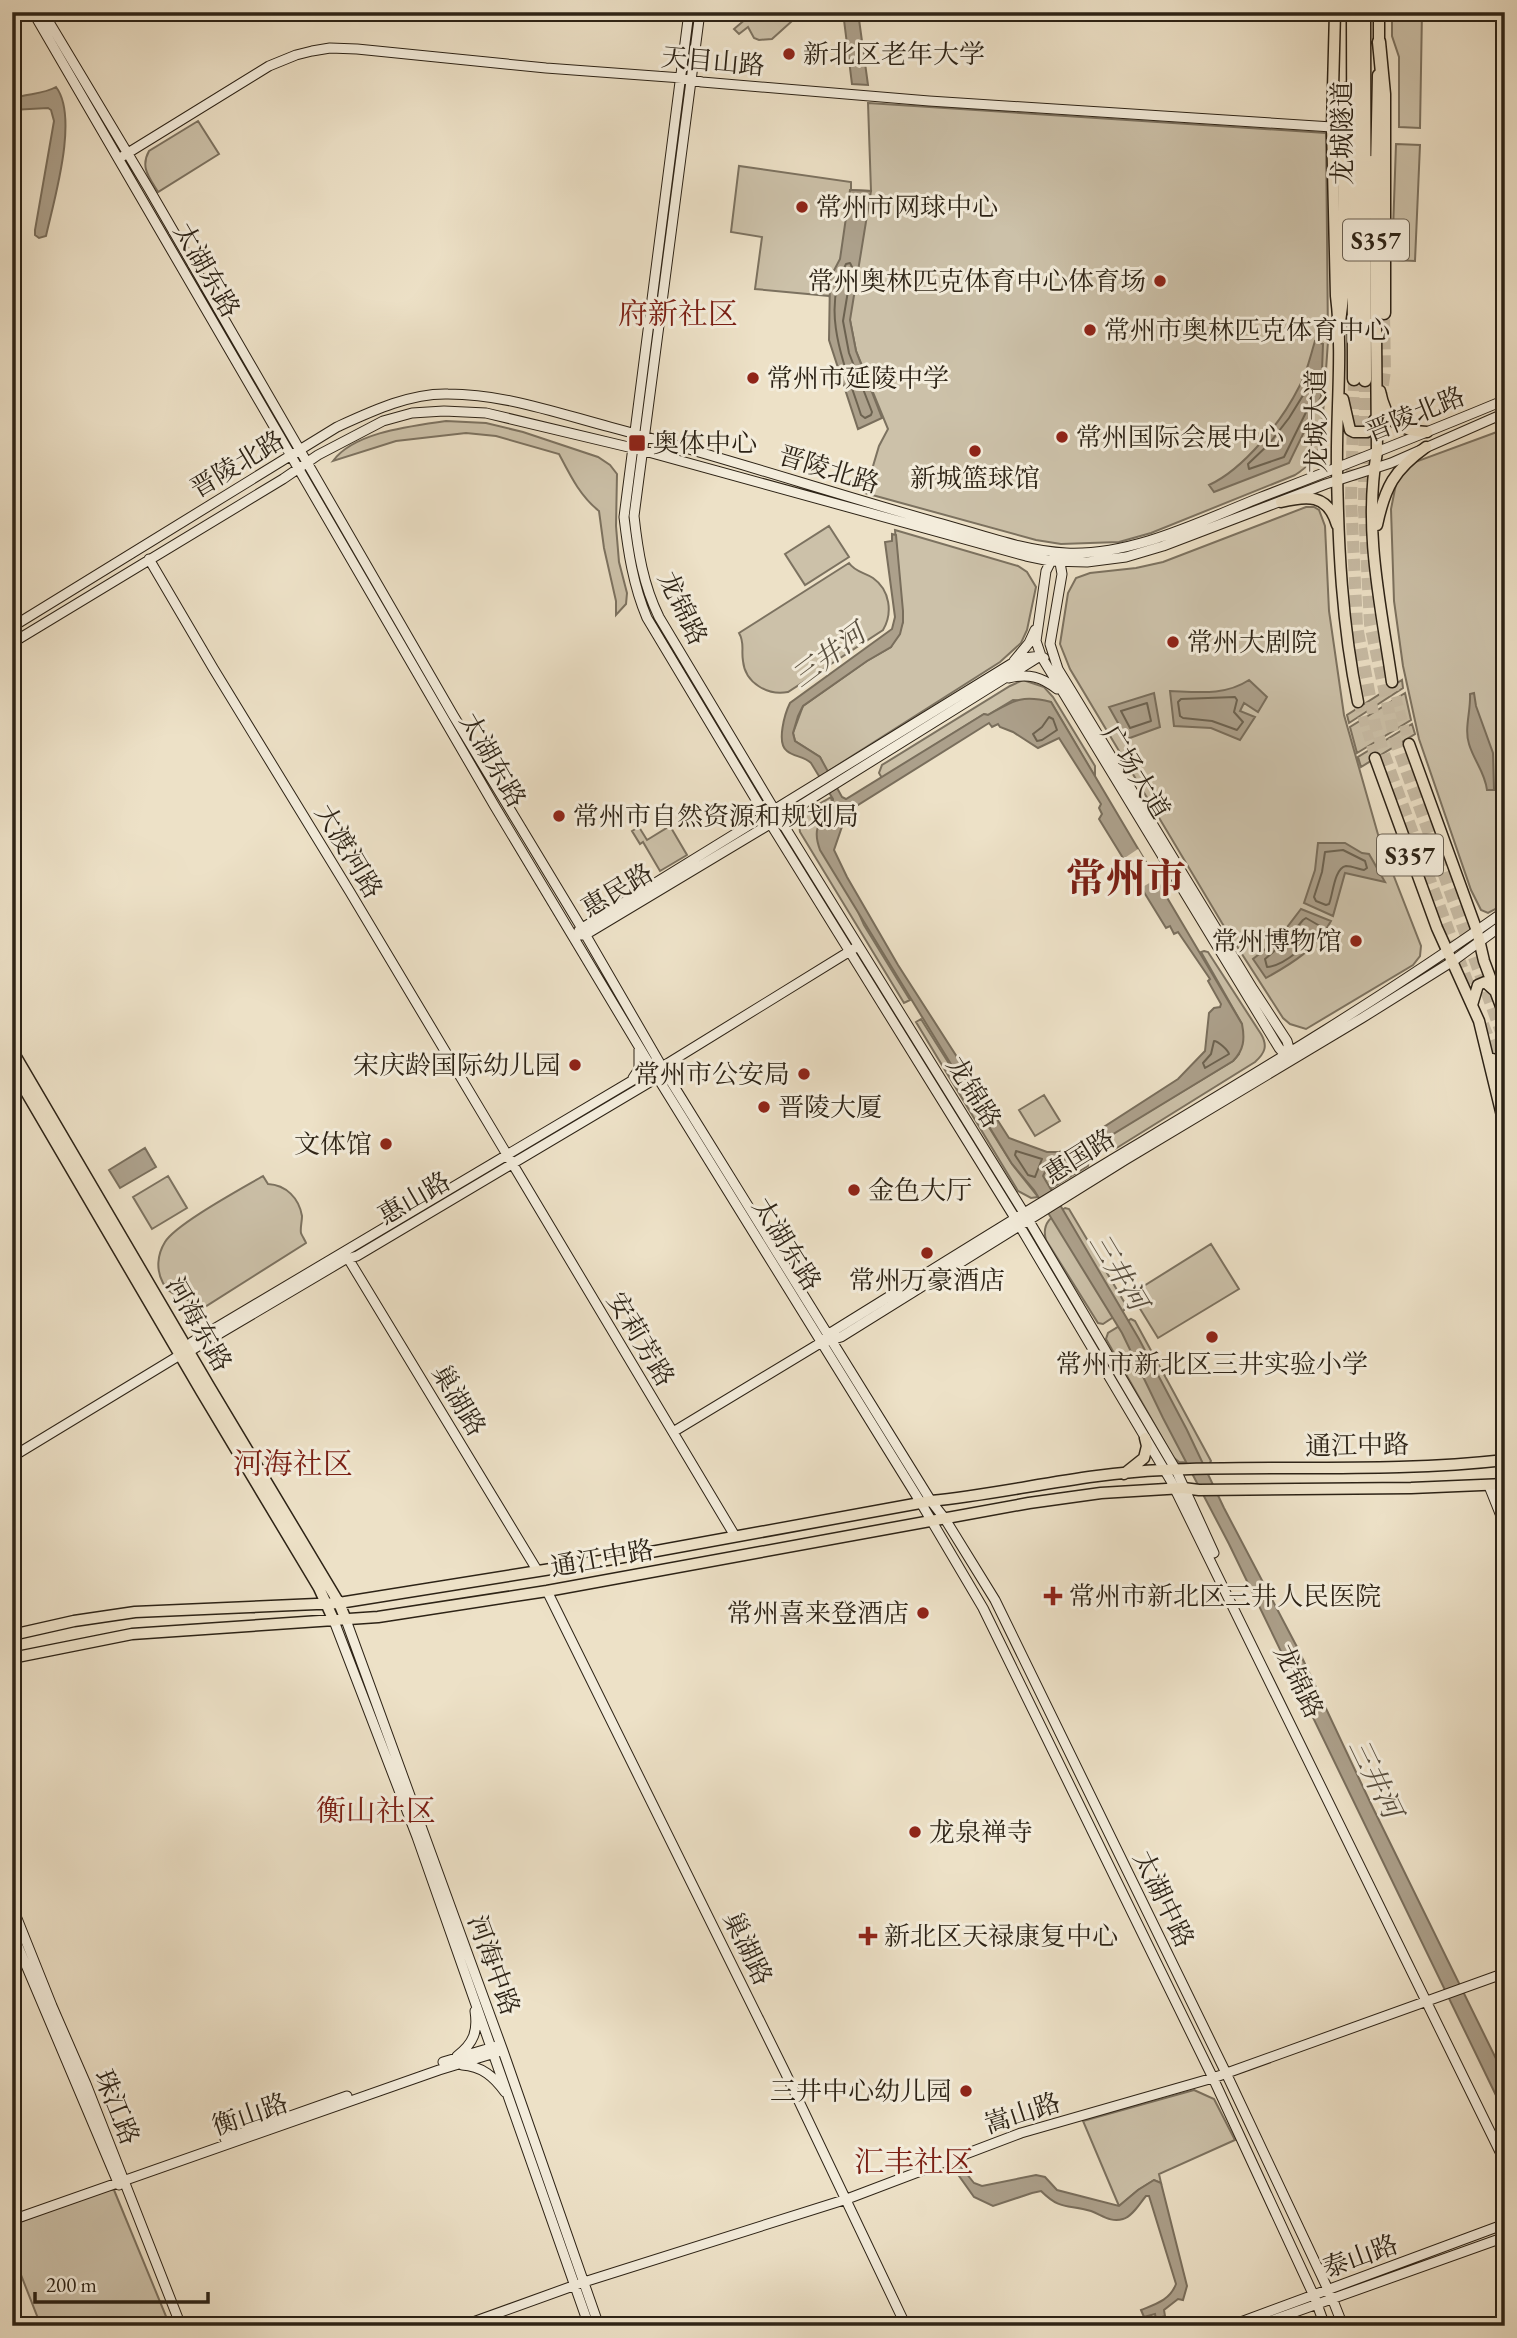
<svg xmlns="http://www.w3.org/2000/svg" width="1517" height="2338" font-family="'EB Garamond','Noto Serif SC',serif">
	<style>
		.green { fill: #ccc1a9; stroke: #7c7260; stroke-width: 2 }
		.water { fill: #aca08b; stroke: #796e5c; stroke-width: 2; fill-rule: evenodd }
		.pier { fill: #ede1c7 }
		.lines { fill: none; stroke-linecap: round; stroke-linejoin: round }
		.shore { stroke: #6c6250; stroke-width: 2 }
		.primary-tunnel { stroke: #c7bba4; stroke-width: 10; stroke-dasharray: 10 5; stroke-linecap: butt }
		.highway-tunnel { stroke: #c7bba4; stroke-width: 12; stroke-dasharray: 12 6; stroke-linecap: butt }
		.secondary-casing { stroke: #2d2316; stroke-width: 11 }
		.primary-casing { stroke: #2d2316; stroke-width: 13 }
		.highway-casing { stroke: #2d2316; stroke-width: 15 }
		.secondary { stroke: #f3ecdb; stroke-width: 9 }
		.primary { stroke: #ede1c7; stroke-width: 10 }
		.highway { stroke: #ede1c7; stroke-width: 12 }
		.poi-dot { fill: #8f2418; stroke: #f3ecdb; stroke-width: 2.5 }
		.labels { text-anchor: middle; dominant-baseline: central; stroke-width: 6; stroke-linejoin: round; paint-order: stroke }
		.shield { fill: #f3ecdb; stroke: #685f51; stroke-width: 2 }
		.shield-label { font-size: 24px; font-weight: bold; fill: #2d2316 }
		.poi-label { font-size: 26px; fill: #2d2316; stroke: #f3ecdb; text-anchor: start }
		.street-label { font-size: 26px; fill: #2d2316; stroke: #f3ecdb }
		.water-label { font-size: 28px; font-style: italic; fill: #594f3f; stroke: #f3ecdb }
		.quarter-label { font-size: 30px; fill: #7a1f14; stroke: #f3ecdb }
		.town-label { font-size: 40px; font-weight: bold; fill: #7a1f14; stroke: #f3ecdb }
	</style>
	<rect width="100%" height="100%" fill="#ede1c7"/>
	<filter id="stains"><feTurbulence type="fractalNoise" baseFrequency=".00286" numOctaves="4"/><feColorMatrix values="0 0 0 0 .2 0 0 0 0 .09 0 0 0 0 .02 0 0 0 .5 -.17"/></filter>
	<radialGradient id="worn" r=".72"><stop offset=".6" stop-color="#630" stop-opacity="0"/><stop offset="1" stop-color="#630" stop-opacity=".3"/></radialGradient>
	<!-- green -->
	<path class="green" d="M 754,12 L 802,12 L 772,39 L 759,40 L 754,38 L 748,27 L 739,34 L 734,29 Z
		M 1392,12 L 1422,12 L 1420,128 L 1399,127 L 1399,57 L 1392,36 Z
		M 868,103 L 1326,133 L 1328,341 L 1321,443 C 1316,458 1308,467 1295,475 L 1151,533 L 1119,542 L 1061,544 L 1036,540 L 865,493 L 879,446 L 888,429 L 856,351 L 850,320 L 829,296 L 755,289 L 762,237 L 731,232 L 739,166 L 851,182 L 851,190 L 871,191 Z
		M 198,121 L 219,154 L 158,192 C 149,177 140,167 149,151 Z
		M 1396,144 L 1420,145 L 1415,261 L 1392,260 Z
		M 446,421 L 486,423 L 523,432 L 598,457 L 610,465 L 617,474 L 616,526 L 619,562 L 627,593 L 626,604 L 616,615 L 616,601 L 604,548 L 599,511 C 580,496 570,475 559,454 L 496,436 L 466,433 L 396,441 L 333,461 C 354,432 412,426 446,421 Z
		M 1505,429 L 1505,904 L 1488,913 L 1481,910 L 1471,890 L 1419,739 L 1403,666 L 1394,601 L 1391,509 L 1396,484 L 1405,471 L 1415,462 Z
		M 1306,507 L 1314,507 L 1319,510 L 1325,526 L 1329,611 L 1344,715 L 1379,838 L 1421,946 L 1420,956 L 1413,965 L 1306,1029 L 1290,1024 L 1283,1018 L 1222,923 L 1070,669 L 1060,644 L 1068,593 L 1076,578 L 1090,573 L 1136,568 L 1163,562 Z
		M 829,526 L 849,557 L 805,585 L 785,554 Z
		M 895,530 L 1018,566 L 1027,572 L 1036,587 L 1027,630 L 1021,643 L 1000,662 L 827,772 L 820,757 L 795,741 L 793,733 L 803,706 L 867,661 L 891,647 L 903,622 Z
		M 849,563 C 855,572 864,572 873,578 C 890,590 893,613 883,630 L 788,692 C 768,696 745,683 743,661 C 741,650 745,643 739,633 Z
		M 1023,680 L 1044,687 L 1053,697 L 1095,766 L 1095,777 L 1051,702 L 1013,700 L 988,715 L 984,714 L 882,778 L 879,773 L 882,765 L 1010,686 Z
		M 1402,680 L 1403,688 L 1349,723 L 1347,715 Z
		M 1405,693 L 1411,720 L 1357,753 L 1350,727 Z
		M 1412,724 L 1415,734 L 1361,767 L 1358,757 Z
		M 831,797 L 833,807 L 819,823 L 864,925 L 910,1000 L 904,1003 L 800,832 C 797,813 817,806 831,797 Z
		M 670,826 L 687,855 L 660,871 L 643,842 L 640,844 L 632,831 L 639,827 L 647,840 Z
		M 1204,951 L 1208,952 L 1261,1034 C 1268,1046 1265,1053 1255,1062 L 1115,1149 L 1105,1146 L 1102,1140 L 1233,1061 L 1239,1054 L 1242,1024 L 1201,952 Z
		M 921,1019 L 1012,1164 L 1038,1197 L 1031,1198 L 1018,1191 L 916,1022 Z
		M 1044,1095 L 1060,1121 L 1035,1136 L 1019,1110 Z
		M 1086,1150 L 1089,1157 L 1088,1166 L 1050,1189 L 1043,1176 L 1048,1166 Z
		M 168,1176 L 187,1208 L 152,1229 L 133,1197 Z
		M 263,1176 L 268,1184 C 286,1185 299,1198 302,1216 C 302,1222 300,1228 301,1233 C 301,1234 306,1242 306,1243 L 200,1310 C 191,1296 171,1299 163,1283 C 156,1270 157,1255 165,1242 C 176,1224 241,1189 263,1176 Z
		M 1065,1208 L 1069,1209 L 1126,1305 L 1124,1310 L 1103,1324 L 1098,1323 L 1046,1240 C 1041,1223 1052,1216 1065,1208 Z
		M 1211,1244 L 1239,1289 L 1158,1338 L 1131,1294 Z
		M 1131,1319 L 1135,1321 L 1211,1461 L 1209,1464 L 1179,1462 L 1173,1457 L 1106,1339 L 1108,1333 Z
		M 1194,2090 L 1214,2099 L 1235,2140 L 1159,2174 L 1161,2183 L 1154,2180 L 1138,2190 L 1119,2206 L 1083,2121 Z
		M 106,2189 L 114,2190 L 170,2326 L 41,2326 L 12,2252 L 12,2225 Z"/>
	<!-- water -->
	<path class="water" d="M 843,12 L 858,12 L 868,85 L 852,84 Z
		M 56,87 C 79,117 54,200 46,236 L 39,238 L 35,235 L 35,230 L 54,121 L 51,110 L 48,108 L 12,110 L 12,99 C 27,93 42,95 56,87 Z
		M 850,190 L 871,191 L 850,320 L 856,351 L 882,418 L 858,429 L 829,340 L 830,278 L 840,259 Z
		M 1315,341 L 1323,344 L 1321,397 L 1289,463 L 1214,492 L 1209,485 C 1244,469 1282,421 1299,387 C 1307,373 1310,357 1315,341 Z
		M 892,534 L 896,535 L 903,611 L 903,622 L 900,634 L 891,647 L 867,661 L 803,706 L 798,716 L 793,733 L 795,741 L 820,757 L 842,797 L 846,799 L 984,714 L 988,715 C 1013,701 1021,694 1051,702 L 1242,1024 C 1245,1039 1244,1050 1233,1061 L 1082,1153 L 1048,1166 L 1043,1176 L 1139,1339 L 1187,1430 L 1224,1508 L 1297,1647 L 1371,1804 L 1505,2077 L 1505,2114 L 1229,1544 L 1163,1418 L 1122,1333 L 1034,1190 L 1012,1164 L 820,850 C 812,828 819,823 833,807 L 833,799 L 811,763 C 804,756 794,757 787,751 C 776,743 785,713 790,703 L 892,629 L 895,617 L 885,542 L 892,541 ZM 989,723 L 992,727 L 998,724 L 1000,727 L 1013,732 L 1038,748 L 1059,738 L 1101,804 L 1099,808 L 1102,814 L 1099,819 L 1166,928 L 1170,926 L 1174,934 L 1178,932 L 1208,976 L 1210,979 L 1208,981 L 1221,1004 L 1220,1007 L 1214,1008 L 1209,1013 L 1205,1051 L 1178,1079 L 1071,1148 L 1059,1152 L 1047,1152 L 1009,1138 L 898,965 L 847,877 L 834,850 L 847,812 Z
		M 1249,680 L 1267,697 L 1258,712 L 1244,703 L 1240,711 L 1255,717 L 1240,740 L 1211,728 L 1174,726 L 1170,691 C 1197,692 1225,696 1249,680 Z
		M 1154,693 L 1160,727 L 1127,739 L 1109,707 Z
		M 1474,693 L 1476,706 L 1493,753 L 1494,790 L 1487,790 C 1485,772 1474,761 1469,744 C 1464,729 1471,710 1470,694 Z
		M 1318,843 L 1345,843 L 1362,853 L 1369,854 L 1385,882 L 1345,873 L 1333,916 L 1304,903 L 1315,870 Z
		M 1301,909 L 1331,921 C 1316,949 1293,963 1266,978 L 1253,959 L 1278,939 Z
		M 145,1148 L 156,1167 L 120,1188 L 109,1170 Z
		M 958,2163 L 974,2183 L 982,2186 L 1036,2175 L 1045,2177 L 1057,2190 L 1119,2206 L 1138,2190 L 1154,2180 L 1161,2183 L 1187,2286 L 1183,2300 L 1178,2299 L 1164,2310 L 1165,2316 L 1156,2319 L 1155,2314 L 1144,2317 L 1141,2310 C 1156,2304 1170,2300 1176,2284 L 1149,2196 L 1146,2196 C 1140,2203 1132,2217 1123,2219 C 1111,2223 1102,2215 1091,2211 C 1068,2204 1061,2211 1041,2191 L 1032,2193 L 993,2206 L 974,2197 L 952,2166 Z"/>
	<!-- pier -->
	<path class="pier" d="M 1138,849 L 1156,879 L 1141,888 L 1123,859 Z"/>
	<g class="lines">
		<!-- shore -->
		<path class="shore" d="M 850,263 L 852,267 L 843,321 L 849,353 L 872,412 L 871,415 L 865,418 L 861,415 C 846,368 819,311 846,264 Z
			M 1310,384 L 1314,386 L 1314,396 L 1284,457 L 1249,469 L 1248,464 L 1269,444 L 1289,418 Z
			M 1235,697 L 1237,700 L 1234,712 L 1243,722 L 1237,730 L 1212,721 L 1183,718 L 1180,716 L 1178,702 L 1181,699 Z
			M 1147,703 L 1151,721 L 1130,728 L 1121,711 Z
			M 1049,717 L 1053,719 L 1057,730 L 1042,740 L 1037,741 L 1033,734 L 1042,727 Z
			M 1343,850 L 1365,861 L 1367,868 L 1364,870 C 1359,869 1351,866 1346,866 C 1334,868 1333,895 1329,904 L 1326,905 L 1316,901 L 1314,897 L 1322,872 L 1325,852 Z
			M 1306,918 L 1320,926 C 1312,941 1285,966 1267,967 L 1265,959 L 1284,943 L 1303,920 Z
			M 1214,1041 C 1218,1041 1228,1050 1229,1054 L 1205,1068 L 1203,1063 L 1211,1054 Z
			M 1016,1151 L 1042,1159 L 1035,1177 L 1028,1175 L 1015,1155 Z"/>
		<!-- primary-tunnel -->
		<path class="primary-tunnel" d="M 1392,682 L 1409,744
			M 1358,702 L 1375,758"/>
		<!-- highway-tunnel -->
		<path class="highway-tunnel" d="M 1354,379 L 1351,498 L 1357,626 L 1375,724 L 1384,754 L 1474,1000
			M 1365,380 L 1364,510 L 1370,624 L 1395,740 L 1505,1043
			M 1380,403 L 1385,371 L 1384,313
			M 1483,1024 L 1500,1069
			M 1497,1083 L 1505,1102"/>
		<defs>
			<path id="secondary" d="M 33,12 L 494,805 L 656,1075 L 921,1503 L 983,1608 L 1213,2078 L 1314,2296 L 1325,2326
				M 43,12 L 149,189 L 453,715 L 581,927 L 662,1067 L 931,1501 L 945,1519 L 995,1600 L 1226,2073 L 1332,2298 L 1343,2326
				M 689,12 L 624,517 C 628,551 633,585 647,618 L 770,823 L 1015,1218 L 1171,1481 L 1505,2162
				M 700,12 L 634,516 C 638,552 643,584 659,617 L 786,829 L 1029,1221 L 1176,1470 L 1214,1553
				M 123,156 L 269,66 L 296,55 L 312,51 L 330,48 L 357,49 L 546,68 L 682,78 L 702,82 L 929,101 L 1332,127
				M 1059,557 L 1062,574 L 1050,644 L 1058,669 L 1253,989 L 1287,1041 L 1291,1056
				M 149,559 L 213,668 L 350,892 L 735,1536
				M 1052,559 L 1046,571 L 1036,641 L 1041,656 L 1279,1048 L 1287,1057
				M 12,627 L 337,427 C 372,411 410,393 448,394 C 504,394 557,413 610,427 C 719,456 826,491 935,522 C 977,533 1022,551 1066,553 C 1132,556 1199,522 1259,498 C 1342,466 1423,434 1505,400
				M 12,643 L 283,479 L 318,455 L 383,421 L 412,413 L 444,411 L 486,413 L 641,450 L 1026,556 L 1050,561 L 1087,562 L 1126,557 L 1163,546 L 1326,484 L 1391,463 L 1505,413
				M 1014,661 L 1029,643 L 1035,630
				M 1009,678 C 1028,673 1042,677 1057,689
				M 579,930 L 1011,664 L 1024,658 L 1041,656 L 1044,658
				M 580,935 L 585,935 L 790,812 L 1037,658
				M 633,1078 L 639,1069 L 639,1049
				M 346,1255 L 537,1570
				M 827,1341 L 841,1337 L 1125,1160 L 1362,1018 L 1453,961 L 1505,923
				M 185,1354 L 344,1260 L 357,1256 L 650,1082 L 659,1071
				M 673,1432 L 822,1342 L 827,1335 C 932,1270 1037,1204 1143,1141 C 1265,1068 1388,994 1505,911
				M 12,1457 L 180,1355 L 192,1342 L 645,1073 L 662,1067 L 855,948
				M 1489,1486 L 1505,1526
				M 547,1591 L 785,2072 L 906,2326
				M 346,1620 L 503,2051 L 599,2326
				M 334,1621 L 417,1837 L 589,2326
				M 12,1906 L 52,2006 L 86,2084 L 181,2326
				M 12,1932 L 119,2185
				M 457,2056 C 474,2043 478,2031 475,2011
				M 443,2062 L 497,2046
				M 462,2065 C 482,2066 494,2077 505,2092
				M 225,2139 L 347,2096
				M 12,2220 L 439,2070 L 498,2052
				M 462,2326 L 584,2282 L 847,2199 L 1021,2133 L 1213,2078 L 1505,1973
				M 1230,2326 L 1505,2224
				M 1256,2326 L 1505,2237"/>
			<path id="primary" d="M 1335,12 L 1332,127 L 1336,296 C 1343,353 1336,411 1337,468 C 1338,546 1342,625 1358,702
				M 1379,12 L 1379,48
				M 1376,170 L 1378,75
				M 1375,208 L 1377,452 C 1363,530 1381,606 1392,682
				M 1380,391 C 1386,420 1397,431 1427,432
				M 1343,399 L 1350,430 L 1354,432 L 1367,432 L 1375,419
				M 1281,502 C 1306,496 1328,493 1337,525
				M 1377,525 C 1385,487 1394,470 1426,447
				M 1409,744 L 1477,931 L 1484,961 L 1505,1017
				M 1375,758 L 1437,928 L 1479,1021 L 1505,1128
				M 1472,1005 L 1478,985 L 1485,982 L 1495,991
				M 12,1050 L 209,1386 L 339,1603 L 346,1620
				M 1493,1059 L 1505,1089
				M 12,1068 L 201,1391 L 319,1588 L 334,1621
				M 1124,1474 L 1144,1458 L 1147,1446 L 1145,1438
				M 12,1635 L 74,1621 L 135,1612 L 339,1603 L 607,1560 L 931,1501 C 1009,1493 1085,1473 1163,1470 C 1277,1465 1391,1473 1505,1460
				M 12,1658 L 132,1634 L 378,1617 L 547,1591 L 1029,1503 L 1101,1493 L 1183,1488 L 1199,1490 L 1411,1488 L 1505,1484"/>
			<path id="highway" d="M 1353,12 L 1354,379
				M 1364,12 L 1365,380
				M 1379,42 L 1384,94 L 1384,313
				M 1372,162 L 1375,214
				M 1339,322 C 1350,245 1340,167 1346,89"/>
		</defs>
		<!-- secondary casing -->
		<use href="#secondary" class="secondary-casing"/>
		<!-- primary casing -->
		<use href="#primary" class="primary-casing"/>
		<!-- highway casing -->
		<use href="#highway" class="highway-casing"/>
		<!-- secondary -->
		<use href="#secondary" class="secondary"/>
		<!-- primary -->
		<use href="#primary" class="primary"/>
		<!-- highway -->
		<use href="#highway" class="highway"/>
	</g>
	<!-- markers -->
	<g class="poi-dot">
		<circle cx="789" cy="54" r="7"/>
		<circle cx="802" cy="207" r="7"/>
		<circle cx="1160" cy="281" r="7"/>
		<circle cx="1090" cy="330" r="7"/>
		<circle cx="753" cy="378" r="7"/>
		<circle cx="1062" cy="437" r="7"/>
		<rect x="628" y="434" width="18" height="18" rx="3.5"/>
		<circle cx="975" cy="451" r="7"/>
		<circle cx="1173" cy="642" r="7"/>
		<circle cx="559" cy="816" r="7"/>
		<circle cx="1356" cy="941" r="7"/>
		<circle cx="575" cy="1065" r="7"/>
		<circle cx="804" cy="1074" r="7"/>
		<circle cx="764" cy="1107" r="7"/>
		<circle cx="386" cy="1144" r="7"/>
		<circle cx="854" cy="1190" r="7"/>
		<circle cx="927" cy="1253" r="7"/>
		<circle cx="1212" cy="1337" r="7"/>
		<path d="M1049.5 1585.5h7v7h7v7h-7v7h-7v-7h-7v-7h7z"/>
		<circle cx="923" cy="1613" r="7"/>
		<circle cx="915" cy="1832" r="7"/>
		<path d="M864.5 1925.5h7v7h7v7h-7v7h-7v-7h-7v-7h7z"/>
		<circle cx="966" cy="2091" r="7"/>
	</g>
	<g class="labels">
		<!-- shield labels -->
		<g class="shield">
			<rect x="1343" y="219.5" width="66" height="41" rx="5"/>
			<rect x="1377" y="834.5" width="66" height="41" rx="5"/>
		</g>
		<g class="shield-label">
			<text x="1376" y="240">S357</text>
			<text x="1410" y="855">S357</text>
		</g>
		<!-- poi labels -->
		<g class="poi-label">
			<text x="803" y="54">新北区老年大学</text>
			<text x="816" y="207">常州市网球中心</text>
			<text x="1146" y="281" text-anchor="end">常州奥林匹克体育中心体育场</text>
			<text x="1104" y="330">常州市奥林匹克体育中心</text>
			<text x="767" y="378">常州市延陵中学</text>
			<text x="1076" y="437">常州国际会展中心</text>
			<text x="653" y="443">奥体中心</text>
			<text x="975" y="478" text-anchor="middle">新城篮球馆</text>
			<text x="1187" y="642">常州大剧院</text>
			<text x="573" y="816">常州市自然资源和规划局</text>
			<text x="1342" y="941" text-anchor="end">常州博物馆</text>
			<text x="561" y="1065" text-anchor="end">宋庆龄国际幼儿园</text>
			<text x="790" y="1074" text-anchor="end">常州市公安局</text>
			<text x="778" y="1107">晋陵大厦</text>
			<text x="372" y="1144" text-anchor="end">文体馆</text>
			<text x="868" y="1190">金色大厅</text>
			<text x="927" y="1280" text-anchor="middle">常州万豪酒店</text>
			<text x="1212" y="1364" text-anchor="middle">常州市新北区三井实验小学</text>
			<text x="1069" y="1596">常州市新北区三井人民医院</text>
			<text x="909" y="1613" text-anchor="end">常州喜来登酒店</text>
			<text x="929" y="1832">龙泉禅寺</text>
			<text x="884" y="1936">新北区天禄康复中心</text>
			<text x="952" y="2091" text-anchor="end">三井中心幼儿园</text>
		</g>
		<!-- street labels -->
		<g class="street-label">
			<text transform="translate(713 61) rotate(5)">天目山路</text>
			<text transform="translate(1342 133) rotate(-90)">龙城隧道</text>
			<text transform="translate(207 270) rotate(60)">太湖东路</text>
			<text transform="translate(1415 414) rotate(-22)">晋陵北路</text>
			<text transform="translate(1316 421) rotate(-90)">龙城大道</text>
			<text transform="translate(237 464) rotate(-31)">晋陵北路</text>
			<text transform="translate(829 469) rotate(17)">晋陵北路</text>
			<text transform="translate(683 608) rotate(64)">龙锦路</text>
			<text transform="translate(493 760) rotate(60)">太湖东路</text>
			<text transform="translate(1136 772) rotate(58)">广场大道</text>
			<text transform="translate(349 851) rotate(59)">大渡河路</text>
			<text transform="translate(617 890) rotate(-31)">惠民路</text>
			<text transform="translate(974 1092) rotate(58)">龙锦路</text>
			<text transform="translate(1079 1156) rotate(-32)">惠国路</text>
			<text transform="translate(414 1198) rotate(-30)">惠山路</text>
			<text transform="translate(787 1244) rotate(58)">太湖东路</text>
			<text transform="translate(199 1324) rotate(60)">河海东路</text>
			<text transform="translate(641 1339) rotate(59)">安莉芳路</text>
			<text transform="translate(459 1400) rotate(59)">巢湖路</text>
			<text transform="translate(1357 1445) rotate(-1)">通江中路</text>
			<text transform="translate(602 1558) rotate(-10)">通江中路</text>
			<text transform="translate(1299 1681) rotate(64)">龙锦路</text>
			<text transform="translate(1164 1899) rotate(64)">太湖中路</text>
			<text transform="translate(748 1948) rotate(64)">巢湖路</text>
			<text transform="translate(494 1965) rotate(70)">河海中路</text>
			<text transform="translate(117 2107) rotate(68)">珠江路</text>
			<text transform="translate(1022 2113) rotate(-18)">嵩山路</text>
			<text transform="translate(250 2114) rotate(-19)">衡山路</text>
			<text transform="translate(1360 2256) rotate(-20)">泰山路</text>
		</g>
		<!-- water labels -->
		<g class="water-label">
			<text transform="translate(828 655) rotate(-37)">三井河</text>
			<text transform="translate(1119 1271) rotate(59)">三井河</text>
			<text transform="translate(1376 1778) rotate(64)">三井河</text>
		</g>
		<!-- quarter labels -->
		<g class="quarter-label">
			<text x="678" y="313">府新社区</text>
			<text x="293" y="1463">河海社区</text>
			<text x="376" y="1810">衡山社区</text>
			<text x="914" y="2161">汇丰社区</text>
		</g>
		<!-- town labels -->
		<g class="town-label">
			<text x="1126" y="878">常州市</text>
		</g>
	</g>
	<!-- margin -->
	<rect width="1517" height="2338" fill="none" stroke="#ede1c7" stroke-width="42"/>
	<rect x="14" y="14" width="1489" height="2310" fill="none" stroke="#2d2316" stroke-width="3.5"/>
	<rect x="21" y="21" width="1475" height="2296" fill="none" stroke="#2d2316" stroke-width="2"/>
	<!-- scale -->
	<path d="M35 2292v10h173v-10" fill="none" stroke="#2d2316" stroke-width="3.5"/>
	<text x="46" y="2292" font-size="21" fill="#2d2316" stroke="#f3ecdb" stroke-width="5" paint-order="stroke">200 m</text>
	<rect width="100%" height="100%" filter="url(#stains)"/>
	<rect width="100%" height="100%" fill="url(#worn)"/>
</svg>
